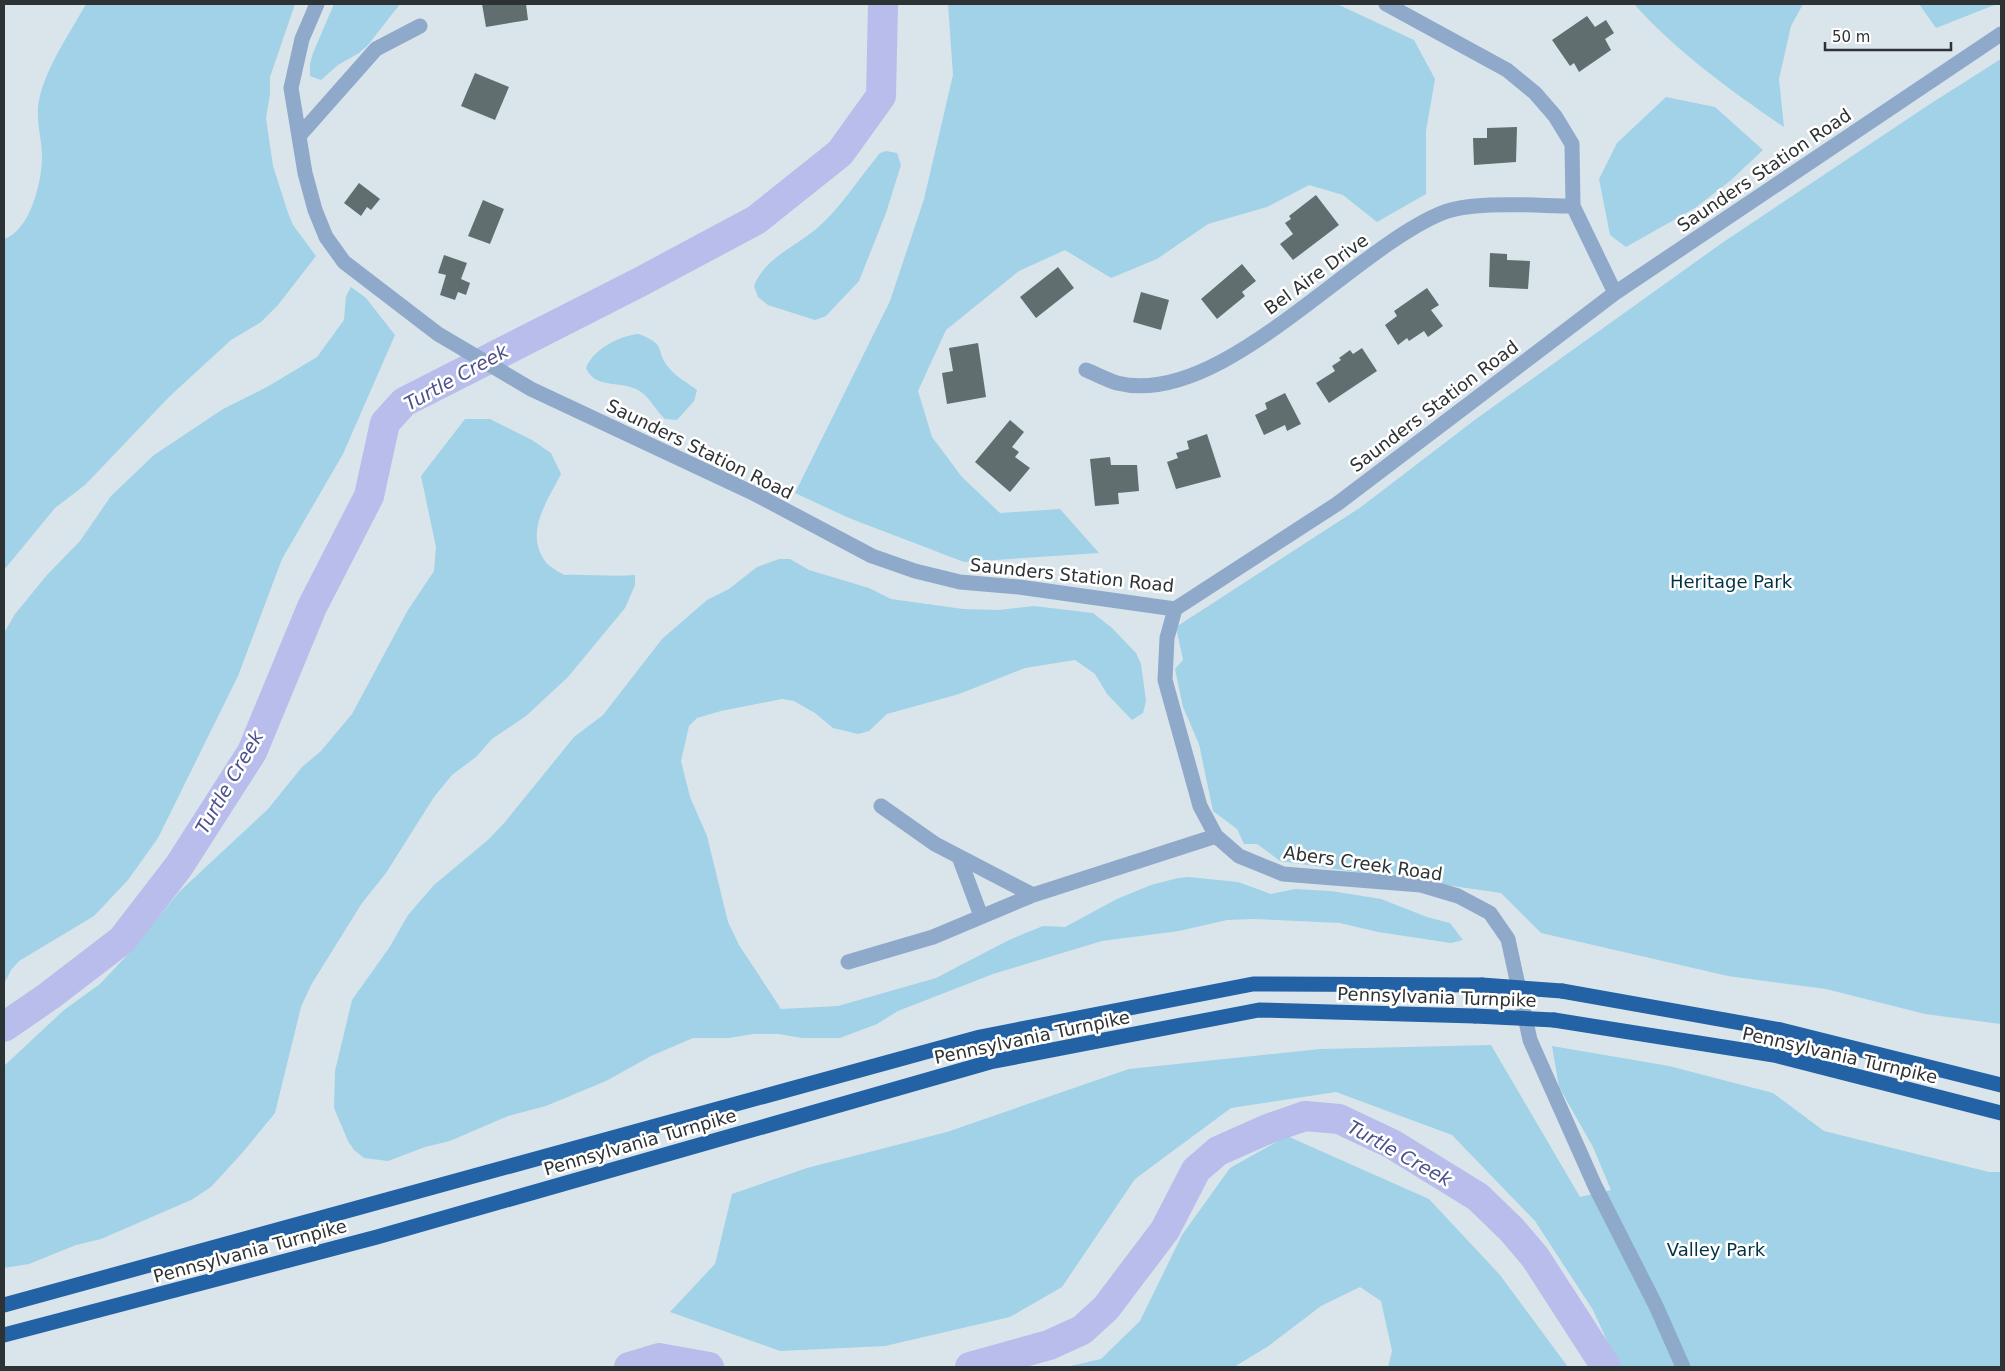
<svg xmlns="http://www.w3.org/2000/svg" width="2005" height="1371" font-family="'DejaVu Sans',sans-serif">
	<style>
		.green { fill: #a1d2e7 }
		.lines { fill: none; stroke-linecap: round; stroke-linejoin: round }
		.river { stroke: #b8bdeb; stroke-width: 30 }
		.building { fill: #616e6f }
		.minor { stroke: #8ea9c9; stroke-width: 15 }
		.highway { stroke: #2462a6; stroke-width: 15 }
		.highway-bridge { stroke: #2462a6; stroke-width: 15 }
		.labels { text-anchor: middle; dominant-baseline: central; stroke-width: 5; stroke-linejoin: round; paint-order: stroke }
		.street-label { font-size: 18px; fill: #2d3234; stroke: #fff }
		.park-label { font-size: 18px; fill: #023344; stroke: #fff }
		.water-label { font-size: 19px; font-style: italic; fill: #4d518c; stroke: #fff }
	</style>
	<rect width="100%" height="100%" fill="#d9e5eb"/>
	<!-- green -->
	<path class="green" d="M 86,4 L 295,4 L 270,77 L 270,94 L 266,118 L 273,166 L 288,213 L 293,225 L 316,256 L 278,305 L 261,322 L 231,340 L 170,396 L 85,485 L 55,508 L 4,570 L 4,239 C 30,231 42,182 42,157 C 42,137 35,120 39,100 C 47,65 69,35 86,4 Z
		M 334,4 L 400,4 L 368,45 L 359,53 L 338,65 L 321,80 L 310,76 L 310,64 L 313,53 Z
		M 948,4 L 1337,4 L 1414,40 L 1435,79 L 1426,131 L 1426,194 L 1377,222 L 1343,195 L 1309,185 L 1267,207 L 1208,224 L 1157,259 L 1111,278 L 1065,250 L 1019,271 L 946,330 L 918,391 L 932,437 L 962,477 L 1000,513 L 1060,509 L 1099,553 L 964,562 L 849,518 L 795,493 L 890,301 L 924,199 L 953,75 Z
		M 1634,4 L 1803,4 L 1791,26 L 1779,79 L 1784,127 C 1731,91 1677,52 1634,4 Z
		M 1919,4 L 1997,4 L 1936,28 Z
		M 2001,59 L 2001,1024 L 1925,1014 L 1826,989 L 1728,976 L 1541,933 L 1501,893 L 1280,861 L 1257,844 L 1244,844 L 1237,829 L 1213,811 L 1199,744 L 1183,707 L 1175,669 L 1183,660 L 1176,627 L 1361,507 L 1476,419 L 1722,243 L 1930,104 Z
		M 1666,97 L 1715,107 L 1763,150 L 1730,181 L 1695,208 L 1626,247 L 1610,235 L 1599,179 L 1617,143 Z
		M 886,151 L 897,153 L 901,165 L 886,213 L 859,281 L 826,316 L 815,320 L 768,305 L 758,297 L 754,286 C 765,258 793,248 815,230 C 840,209 859,178 880,153 Z
		M 351,287 L 366,298 L 395,335 L 343,454 L 282,559 L 238,676 L 158,838 L 128,880 L 94,916 L 19,961 L 11,970 L 4,984 L 4,633 L 15,614 L 47,575 L 80,541 L 111,496 L 154,455 L 223,409 L 267,387 L 317,357 L 344,320 L 346,296 Z
		M 639,334 C 668,345 654,350 669,368 C 676,377 688,383 697,390 L 694,401 L 677,420 L 665,419 C 656,411 651,399 641,392 C 624,379 596,391 586,368 C 593,349 621,335 639,334 Z
		M 465,419 L 490,419 L 532,440 L 551,453 L 561,474 C 548,500 524,532 545,561 C 549,567 558,571 564,575 C 588,574 610,577 635,575 L 635,585 L 625,608 L 568,677 L 526,716 L 492,739 L 476,757 L 452,775 L 434,797 L 386,873 L 362,903 L 311,985 L 301,1007 L 275,1113 L 243,1152 L 211,1187 L 191,1200 L 101,1239 L 76,1245 L 29,1264 L 4,1268 L 4,1066 L 64,1010 L 100,984 L 132,950 L 179,892 L 268,809 L 302,767 L 321,751 L 352,714 L 408,610 L 434,571 L 436,547 L 421,476 Z
		M 779,559 L 790,559 L 809,570 L 869,588 L 891,599 L 963,609 L 999,610 L 1034,606 L 1093,613 L 1112,628 L 1136,653 L 1141,664 L 1146,701 L 1143,713 L 1132,720 L 1107,694 L 1095,674 L 1075,660 L 1025,668 L 959,694 L 887,714 L 869,731 L 858,734 L 833,728 L 815,713 L 794,701 L 782,699 L 721,711 L 697,718 L 689,726 L 681,761 L 690,797 L 707,836 L 728,922 L 739,945 L 781,1009 L 838,1006 L 936,978 L 1009,940 L 1043,926 L 1065,927 L 1117,899 L 1151,885 L 1178,878 L 1189,877 L 1238,882 L 1271,894 L 1295,889 L 1331,891 L 1381,899 L 1427,917 L 1450,923 L 1463,940 L 1451,943 L 1378,932 L 1340,923 L 1253,919 L 1227,920 L 1179,931 L 1102,941 L 993,974 L 898,1011 L 877,1024 L 840,1038 L 802,1038 L 778,1034 L 753,1034 L 729,1038 L 693,1038 L 651,1056 L 606,1081 L 546,1106 L 508,1116 L 450,1141 L 425,1147 L 388,1161 L 364,1158 L 354,1150 L 348,1141 L 334,1108 L 335,1071 L 352,1000 L 389,948 L 408,915 L 434,885 L 489,839 L 505,822 L 574,737 L 603,715 L 662,639 L 707,600 L 729,589 L 757,567 Z
		M 1491,1045 L 1580,1197 L 1611,1190 L 1593,1147 L 1559,1087 L 1552,1046 L 1669,1066 L 1773,1093 L 1824,1131 L 1989,1172 L 2001,1172 L 2001,1367 L 1619,1367 L 1593,1310 L 1535,1221 L 1452,1135 L 1336,1092 L 1231,1108 L 1135,1179 L 1062,1287 L 1010,1317 L 885,1346 L 780,1351 L 670,1312 L 715,1264 L 732,1194 L 807,1168 L 947,1132 L 1129,1069 L 1321,1049 Z
		M 1287,1136 L 1429,1199 L 1500,1275 L 1568,1367 L 1388,1367 L 1392,1351 L 1381,1301 L 1360,1287 L 1321,1306 L 1267,1347 L 1234,1367 L 1066,1367 L 1101,1359 L 1140,1321 L 1182,1235 L 1230,1168 Z"/>
	<g class="lines">
		<!-- river -->
		<path class="river" d="M 4,1027 L 49,996 L 122,940 L 179,866 L 252,752 L 312,607 L 369,496 L 385,423 L 404,402 L 640,282 L 756,220 L 840,153 L 881,96 L 883,4
			M 629,1367 L 659,1358 L 709,1367
			M 970,1367 L 1049,1345 L 1082,1330 L 1106,1308 L 1165,1230 L 1196,1170 L 1218,1151 L 1270,1128 L 1305,1116 L 1339,1119 L 1392,1144 L 1478,1197 L 1512,1230 L 1535,1257 L 1606,1367"/>
	</g>
	<!-- building -->
	<path class="building" d="M 482,4 L 526,4 L 528,20 L 486,27 Z
		M 1587,16 L 1595,27 L 1606,20 L 1614,33 L 1605,39 L 1611,50 L 1579,72 L 1574,63 L 1570,66 L 1552,40 Z
		M 475,73 L 509,87 L 495,120 L 461,106 Z
		M 1517,127 L 1516,162 L 1474,165 L 1473,138 L 1487,138 L 1487,128 Z
		M 359,183 L 380,199 L 371,210 L 367,207 L 361,216 L 344,203 Z
		M 1316,195 L 1339,225 L 1293,260 L 1280,244 L 1293,234 L 1285,223 L 1291,219 L 1289,216 Z
		M 483,200 L 504,209 L 490,244 L 468,236 Z
		M 1490,253 L 1507,254 L 1507,260 L 1530,261 L 1528,289 L 1489,287 Z
		M 444,255 L 467,263 L 461,279 L 470,283 L 466,295 L 458,292 L 455,300 L 440,295 L 446,275 L 438,273 Z
		M 1242,264 L 1256,281 L 1242,292 L 1245,296 L 1217,319 L 1201,299 Z
		M 1058,267 L 1074,288 L 1036,318 L 1020,297 Z
		M 1427,288 L 1439,305 L 1431,310 L 1443,326 L 1428,337 L 1424,331 L 1409,341 L 1407,338 L 1398,345 L 1385,325 L 1397,316 L 1394,311 Z
		M 1141,292 L 1169,300 L 1161,330 L 1133,322 Z
		M 978,343 L 986,397 L 947,404 L 942,373 L 953,371 L 949,348 Z
		M 1362,348 L 1377,371 L 1329,403 L 1316,383 L 1335,371 L 1332,366 L 1341,360 L 1339,358 L 1350,350 L 1353,354 Z
		M 1285,393 L 1301,424 L 1287,431 L 1285,425 L 1264,435 L 1255,415 L 1267,409 L 1265,403 Z
		M 1010,420 L 1024,432 L 1012,447 L 1019,452 L 1015,457 L 1030,468 L 1010,492 L 975,462 Z
		M 1207,434 L 1221,477 L 1176,489 L 1167,462 L 1178,458 L 1176,453 L 1189,449 L 1187,441 Z
		M 1110,457 L 1111,465 L 1137,465 L 1139,491 L 1118,493 L 1119,504 L 1095,506 L 1090,459 Z"/>
	<g class="lines">
		<!-- minor -->
		<path class="minor" d="M 317,4 L 302,39 L 291,88 L 305,173 L 315,210 L 326,237 L 344,262 L 438,334 L 531,389 L 755,494 L 872,556 L 915,571 L 960,582 L 1019,587 L 1175,609 L 1337,504 L 1615,293 L 2001,34
			M 1386,4 L 1507,70 L 1535,93 L 1555,116 L 1572,144 L 1573,206 L 1615,293
			M 299,136 L 376,49 L 420,26
			M 1086,370 C 1096,374 1107,380 1117,383 C 1220,409 1351,250 1442,213 C 1474,200 1537,206 1573,206
			M 1175,609 L 1167,638 L 1165,680 L 1200,806 L 1216,836 L 1239,856 L 1283,874 L 1421,885 L 1458,896 L 1490,913 L 1508,939 L 1530,1040 L 1595,1186 L 1656,1306 L 1683,1367
			M 881,806 L 935,844 L 1033,895
			M 959,857 L 981,916
			M 848,962 L 933,937 L 1033,895 L 1216,836"/>
		<!-- highway -->
		<path class="highway" d="M 1562,991 L 1781,1030 L 2001,1085
			M 1554,1020 L 1774,1055 L 2001,1113
			M 4,1305 L 980,1037 L 1253,984 L 1482,985
			M 4,1335 L 377,1237 L 990,1062 L 1259,1010 L 1475,1016"/>
		<!-- highway-bridge -->
		<path class="highway-bridge" d="M 1482,985 L 1562,991
			M 1475,1016 L 1554,1020"/>
	</g>
	<g class="labels">
		<!-- street labels -->
		<g class="street-label">
			<text transform="translate(1764 170) rotate(-34)">Saunders Station Road</text>
			<text transform="translate(1316 274) rotate(-36)">Bel Aire Drive</text>
			<text transform="translate(1434 406) rotate(-37)">Saunders Station Road</text>
			<text transform="translate(700 449) rotate(26)">Saunders Station Road</text>
			<text transform="translate(1072 575) rotate(6)">Saunders Station Road</text>
			<text transform="translate(1363 863) rotate(8)">Abers Creek Road</text>
			<text transform="translate(1437 997) rotate(2)">Pennsylvania Turnpike</text>
			<text transform="translate(1032 1037) rotate(-12)">Pennsylvania Turnpike</text>
			<text transform="translate(1840 1055) rotate(13)">Pennsylvania Turnpike</text>
			<text transform="translate(640 1142) rotate(-16)">Pennsylvania Turnpike</text>
			<text transform="translate(250 1251) rotate(-15)">Pennsylvania Turnpike</text>
		</g>
		<!-- park labels -->
		<g class="park-label">
			<text x="1731" y="581">Heritage Park</text>
			<text x="1716" y="1249">Valley Park</text>
		</g>
		<!-- water labels -->
		<g class="water-label">
			<text transform="translate(456 377) rotate(-29)">Turtle Creek</text>
			<text transform="translate(229 782) rotate(-60)">Turtle Creek</text>
			<text transform="translate(1400 1153) rotate(29)">Turtle Creek</text>
		</g>
	</g>
	<!-- border -->
	<rect width="2005" height="1371" fill="none" stroke="#2d3234" stroke-width="10"/>
	<!-- scale -->
	<path d="M1825 42v8h126v-8" fill="none" stroke="#2d3234" stroke-width="2.5"/>
	<text x="1832" y="42" font-size="15" fill="#2d3234" stroke="#ffffff" stroke-width="4" paint-order="stroke">50 m</text>
</svg>
